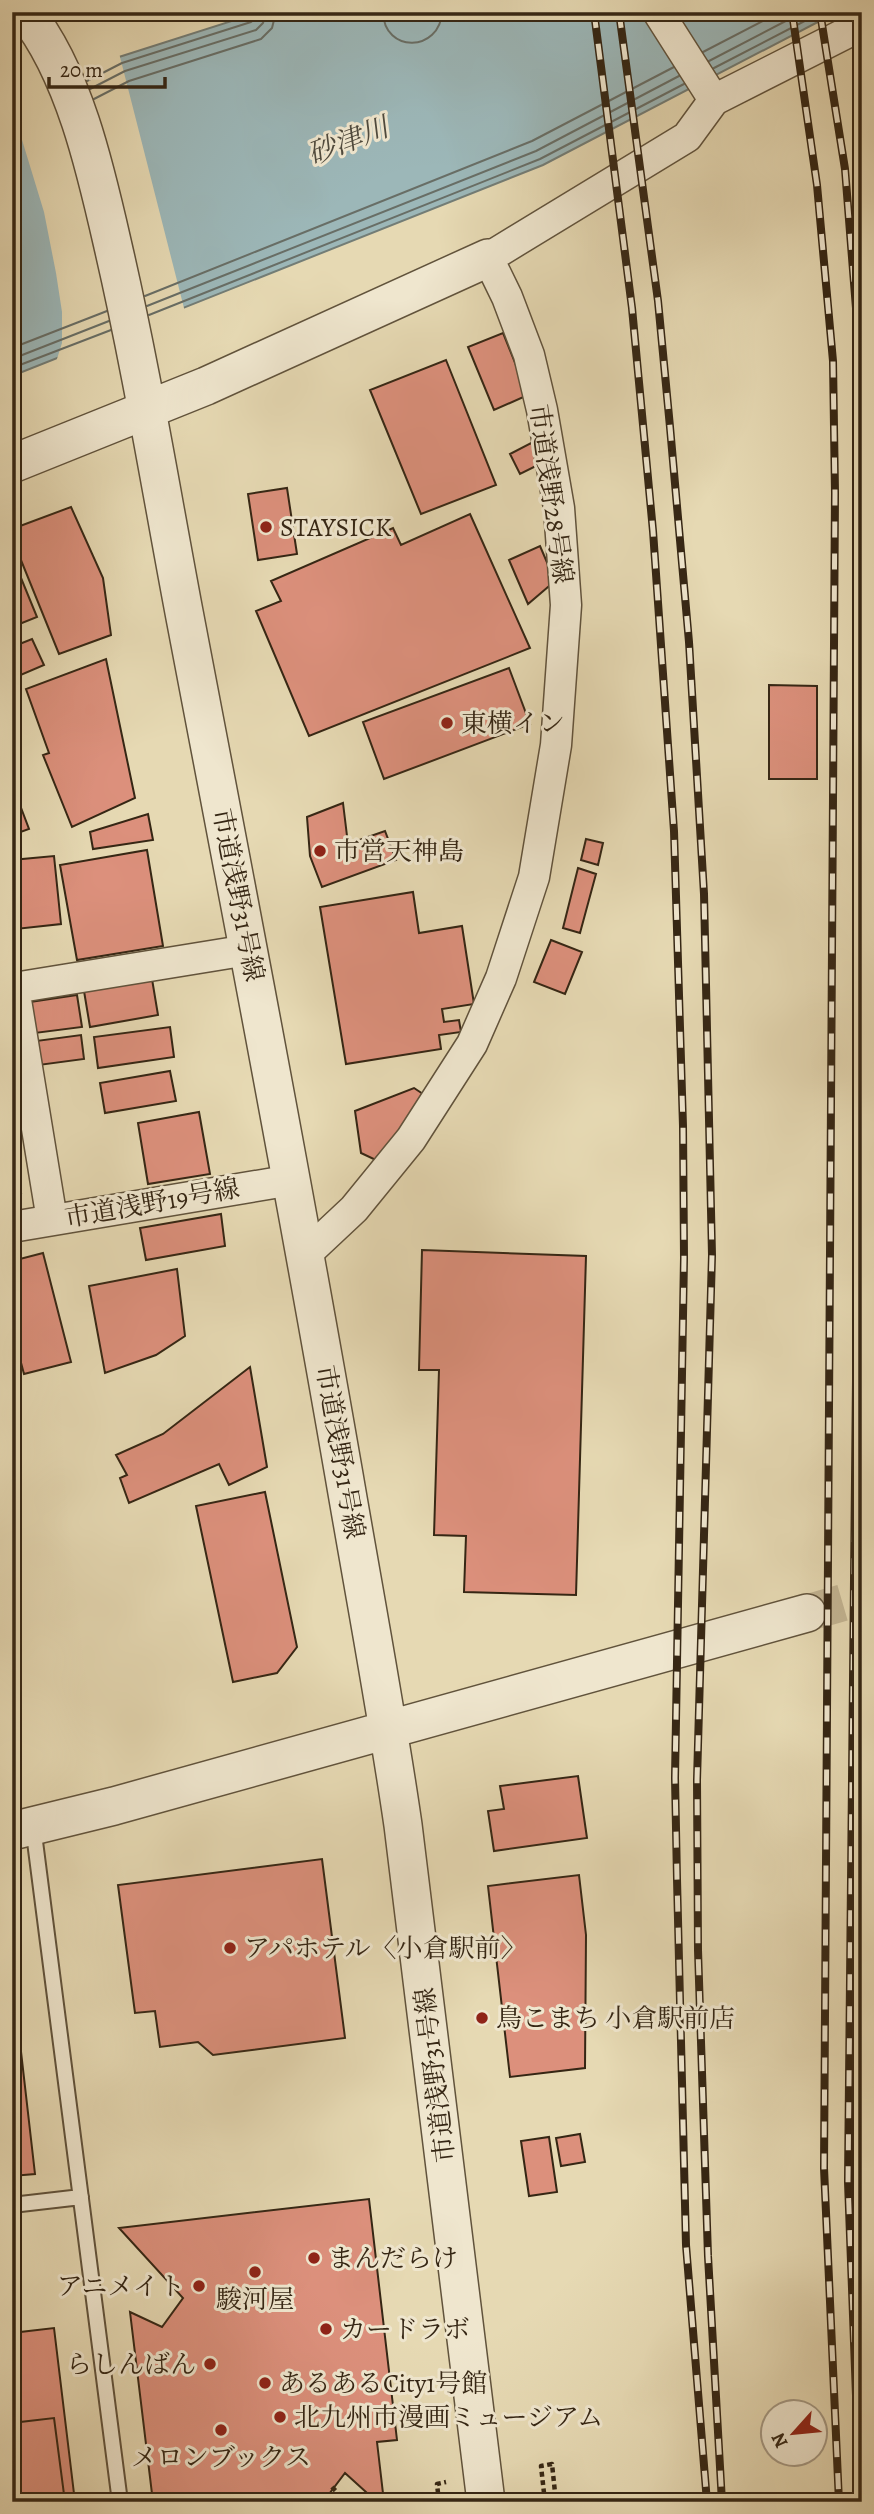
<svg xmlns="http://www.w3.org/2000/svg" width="874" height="2514" font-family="Alegreya,'Noto Serif JP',serif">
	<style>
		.water { fill: #9cb7b8; stroke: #737d76; stroke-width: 2 }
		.pier { fill: #e6d9b3 }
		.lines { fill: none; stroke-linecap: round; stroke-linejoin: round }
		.shore { stroke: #686e66; stroke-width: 2 }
		.building { fill: #dc907c; stroke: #352614; stroke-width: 2 }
		.tertiary-tunnel { stroke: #c3b593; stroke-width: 37; stroke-dasharray: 37 18; stroke-linecap: butt }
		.service-casing { stroke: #61533c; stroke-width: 18 }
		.minor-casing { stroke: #61533c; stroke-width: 33 }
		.tertiary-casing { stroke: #61533c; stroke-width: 40 }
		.path { stroke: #352614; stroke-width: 4.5; stroke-dasharray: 5 3.5; stroke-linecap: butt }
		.service { stroke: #efe6ce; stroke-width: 14 }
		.minor { stroke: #efe6ce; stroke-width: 30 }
		.tertiary { stroke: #efe6ce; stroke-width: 37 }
		.rail-casing { stroke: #352614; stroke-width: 8 }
		.rail { stroke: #efe6ce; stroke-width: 5; stroke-dasharray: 16; stroke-linecap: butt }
		.poi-dot { fill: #8f2418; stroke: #efe6ce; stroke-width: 2.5 }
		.labels { text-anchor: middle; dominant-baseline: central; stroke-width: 6; stroke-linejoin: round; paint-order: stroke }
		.street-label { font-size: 26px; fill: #352614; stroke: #efe6ce }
		.poi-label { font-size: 26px; fill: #352614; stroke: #efe6ce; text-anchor: start }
		.water-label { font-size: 28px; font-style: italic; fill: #4f4a3d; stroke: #efe6ce }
	</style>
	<rect width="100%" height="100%" fill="#e6d9b3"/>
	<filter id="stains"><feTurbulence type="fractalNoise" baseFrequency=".00286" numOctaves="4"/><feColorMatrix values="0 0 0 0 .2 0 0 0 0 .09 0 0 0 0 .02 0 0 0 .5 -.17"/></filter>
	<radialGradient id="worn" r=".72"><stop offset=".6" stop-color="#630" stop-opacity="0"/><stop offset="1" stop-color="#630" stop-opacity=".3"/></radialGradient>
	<!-- water -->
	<path class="water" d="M 260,12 L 408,12 L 411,17 L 422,12 L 837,12 L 543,165 L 12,376 L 12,111 L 119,57 Z"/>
	<!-- pier -->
	<path class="pier" d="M 119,53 L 185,312 L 56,362 L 62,343 L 62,312 L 56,273 L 44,212 L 12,107 Z"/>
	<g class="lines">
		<!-- shore -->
		<path class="shore" d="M 383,12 C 384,54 440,52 442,12
			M 703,52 L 780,12
			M 709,61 L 803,12
			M 714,68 L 822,12
			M 87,81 L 122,63 L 251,22 L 256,18 L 257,12
			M 90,89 L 125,71 L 256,30 L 263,23 L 266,12
			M 94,99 L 129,81 L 261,39 L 272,28 L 276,12
			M 145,296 L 532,141 L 674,67
			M 147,306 L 536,151 L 679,76
			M 149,315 L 540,159 L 684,84
			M 12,348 L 107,311
			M 12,359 L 109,321
			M 12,368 L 111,330"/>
	</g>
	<!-- building -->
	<path class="building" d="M 503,333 L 528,395 L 494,410 L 468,347 Z
		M 446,360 L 496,485 L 421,514 L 370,390 Z
		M 531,443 L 542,463 L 520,474 L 510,454 Z
		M 287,488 L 297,554 L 258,560 L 248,494 Z
		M 71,507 L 103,578 L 111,635 L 59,654 L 12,538 L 12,529 Z
		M 470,514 L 530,648 L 309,736 L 256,611 L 281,601 L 271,581 L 393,528 L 401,545 Z
		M 540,546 L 555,581 L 528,604 L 509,560 Z
		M 12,556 L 37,617 L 12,627 Z
		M 32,639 L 44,665 L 16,677 L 12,669 L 12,647 Z
		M 106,659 L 135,798 L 72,827 L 43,755 L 49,753 L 26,689 Z
		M 509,668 L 530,724 L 384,779 L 363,722 Z
		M 769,685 L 817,686 L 817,779 L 769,779 Z
		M 12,784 L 29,829 L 12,835 Z
		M 343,803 L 348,844 L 385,831 L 396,860 L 322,887 L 310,856 L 307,817 Z
		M 148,814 L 153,840 L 93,849 L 90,832 Z
		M 586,839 L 603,843 L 598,865 L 581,860 Z
		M 147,850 L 163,946 L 77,960 L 60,865 Z
		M 54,856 L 61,924 L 16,929 L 12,894 L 12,860 Z
		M 578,868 L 596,874 L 580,933 L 563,928 Z
		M 413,892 L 419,933 L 462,926 L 474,1004 L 442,1009 L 444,1022 L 459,1020 L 461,1032 L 439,1035 L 441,1049 L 346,1064 L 320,907 Z
		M 551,940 L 582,952 L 565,994 L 534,982 Z
		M 152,979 L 158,1015 L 90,1027 L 84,991 Z
		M 77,995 L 82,1027 L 35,1033 L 30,1002 Z
		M 170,1027 L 174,1057 L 98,1068 L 94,1037 Z
		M 81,1035 L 84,1059 L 39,1065 L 36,1041 Z
		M 170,1071 L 176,1101 L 105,1113 L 100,1083 Z
		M 414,1088 L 426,1096 L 380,1162 L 361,1153 L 355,1111 Z
		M 12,1103 L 18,1132 L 12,1133 Z
		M 199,1112 L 210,1174 L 148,1184 L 138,1123 Z
		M 12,1161 L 21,1193 L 12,1196 Z
		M 221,1214 L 225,1246 L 146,1260 L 140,1228 Z
		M 422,1250 L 586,1256 L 576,1595 L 464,1592 L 466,1536 L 434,1535 L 439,1370 L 419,1370 Z
		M 43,1253 L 71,1362 L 24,1374 L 12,1329 L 12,1261 Z
		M 177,1269 L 185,1336 L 156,1355 L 105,1373 L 89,1286 Z
		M 250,1367 L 267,1467 L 229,1485 L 219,1464 L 129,1503 L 120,1478 L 127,1475 L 116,1455 L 163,1434 Z
		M 265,1492 L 297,1647 L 277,1673 L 233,1682 L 196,1506 Z
		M 578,1776 L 587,1838 L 494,1851 L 488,1811 L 504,1809 L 500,1786 Z
		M 322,1859 L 345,2038 L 213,2055 L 198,2042 L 160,2047 L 155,2011 L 135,2013 L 118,1885 Z
		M 579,1875 L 586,1935 L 585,2068 L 510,2077 L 488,1886 Z
		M 12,1973 L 35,2174 L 12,2176 Z
		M 580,2134 L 585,2162 L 561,2166 L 556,2138 Z
		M 549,2137 L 557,2192 L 529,2196 L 521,2141 Z
		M 369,2199 L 397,2440 L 377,2442 L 384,2502 L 377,2502 L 345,2473 L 323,2502 L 153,2502 L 130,2312 L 162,2327 L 183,2298 L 119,2228 Z
		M 54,2328 L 75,2502 L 12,2502 L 12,2333 Z
		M 54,2418 L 65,2502 L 12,2502 L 12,2423 Z"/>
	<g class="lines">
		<!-- tertiary-tunnel -->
		<path class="tertiary-tunnel" d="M 807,1613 L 862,1597"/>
		<defs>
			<path id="service" d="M 33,1826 L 120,2502
				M 12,2205 L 81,2197"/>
			<path id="minor" d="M 658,12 L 714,100
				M 52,1220 L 14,988 L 248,950
				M 12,1227 L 292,1180
				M 306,1254 L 354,1209 L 411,1139 L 472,1044 L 501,978 L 534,877 L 556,745 L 566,605 L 559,508 L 542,410 L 529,355 L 507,297 L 488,258 L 687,137 L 714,100 L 862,25"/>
			<path id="tertiary" d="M 25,12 C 74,72 96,171 113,246 C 141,367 161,490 184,612 C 239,900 294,1187 344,1475 C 364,1592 386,1708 403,1825 L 486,2502
				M 12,464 L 206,386 L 488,258
				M 12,1831 L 114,1806 L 807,1613"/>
		</defs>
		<!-- service casing -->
		<use href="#service" class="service-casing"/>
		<!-- minor casing -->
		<use href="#minor" class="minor-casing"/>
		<!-- tertiary casing -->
		<use href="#tertiary" class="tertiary-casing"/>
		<!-- path -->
		<path class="path" d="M 332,2487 L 346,2502
			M 439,2502 L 437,2484 L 446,2482
			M 545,2502 L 541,2466 L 552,2464 L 556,2502"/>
		<!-- service -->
		<use href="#service" class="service"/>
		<!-- minor -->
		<use href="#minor" class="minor"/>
		<!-- tertiary -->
		<use href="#tertiary" class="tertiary"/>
		<defs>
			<path id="rail" d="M 594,12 L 632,308 L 653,531 L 674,831 L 683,1126 L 684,1258 L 675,1778 L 677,1879 L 686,2245 L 707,2502
				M 619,12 L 658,301 L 670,427 L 689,642 L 704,894 L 712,1255 L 697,1780 L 698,1950 L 708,2256 L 722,2502
				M 792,12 L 817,185 L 833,361 L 835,493 L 824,2168 L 839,2502
				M 820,12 L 845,169 L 862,384
				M 860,2502 L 848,2182 L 862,778"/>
		</defs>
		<!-- rail casing -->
		<use href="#rail" class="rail-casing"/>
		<!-- rail -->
		<use href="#rail" class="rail"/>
	</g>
	<!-- markers -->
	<g class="poi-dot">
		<circle cx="266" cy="527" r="7"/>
		<circle cx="447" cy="723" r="7"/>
		<circle cx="320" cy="851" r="7"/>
		<circle cx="230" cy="1948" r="7"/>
		<circle cx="482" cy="2018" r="7"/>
		<circle cx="314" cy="2258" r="7"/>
		<circle cx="255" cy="2272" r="7"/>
		<circle cx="199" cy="2286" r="7"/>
		<circle cx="326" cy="2329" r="7"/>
		<circle cx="210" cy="2364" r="7"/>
		<circle cx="265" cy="2383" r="7"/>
		<circle cx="280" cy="2417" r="7"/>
		<circle cx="221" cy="2430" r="7"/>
	</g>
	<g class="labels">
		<!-- street labels -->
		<g class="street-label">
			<text transform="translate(551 494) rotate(82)">市道浅野28号線</text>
			<text transform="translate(238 895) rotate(79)">市道浅野31号線</text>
			<text transform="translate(152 1203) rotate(-10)">市道浅野19号線</text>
			<text transform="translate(340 1452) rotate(80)">市道浅野31号線</text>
			<text transform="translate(435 2075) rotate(-97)">市道浅野31号線</text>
		</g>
		<!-- poi labels -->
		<g class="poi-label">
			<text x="280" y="527">STAYSICK</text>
			<text x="461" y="723">東横イン</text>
			<text x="334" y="851">市営天神島</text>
			<text x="244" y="1948">アパホテル〈小倉駅前〉</text>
			<text x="496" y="2018">鳥こまち 小倉駅前店</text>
			<text x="328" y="2258">まんだらけ</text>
			<text x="185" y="2286" text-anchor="end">アニメイト</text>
			<text x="255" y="2299" text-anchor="middle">駿河屋</text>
			<text x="340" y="2329">カードラボ</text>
			<text x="196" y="2364" text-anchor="end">らしんばん</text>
			<text x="279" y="2383">あるあるCity1号館</text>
			<text x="294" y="2417">北九州市漫画ミュージアム</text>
			<text x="221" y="2457" text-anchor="middle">メロンブックス</text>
		</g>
		<!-- water labels -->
		<g class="water-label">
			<text transform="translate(348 141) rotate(-21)">砂津川</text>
		</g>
	</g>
	<!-- margin -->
	<rect width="874" height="2514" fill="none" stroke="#e6d9b3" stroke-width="42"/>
	<rect x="14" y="14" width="846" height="2486" fill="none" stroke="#352614" stroke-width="3.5"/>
	<rect x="21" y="21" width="832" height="2472" fill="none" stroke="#352614" stroke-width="2"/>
	<!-- north arrow -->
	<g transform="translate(794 2433) rotate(243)"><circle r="33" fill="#efe6ce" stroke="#a59984" stroke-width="2"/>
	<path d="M0-5L12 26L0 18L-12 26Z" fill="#8f2418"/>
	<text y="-10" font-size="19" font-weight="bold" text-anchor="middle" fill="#352614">N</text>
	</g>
	<!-- scale -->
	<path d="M49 77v10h116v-10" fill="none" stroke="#352614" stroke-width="3.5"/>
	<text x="60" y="77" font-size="21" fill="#352614" stroke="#efe6ce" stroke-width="5" paint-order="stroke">20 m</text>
	<rect width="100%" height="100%" filter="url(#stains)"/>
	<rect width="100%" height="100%" fill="url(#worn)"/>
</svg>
